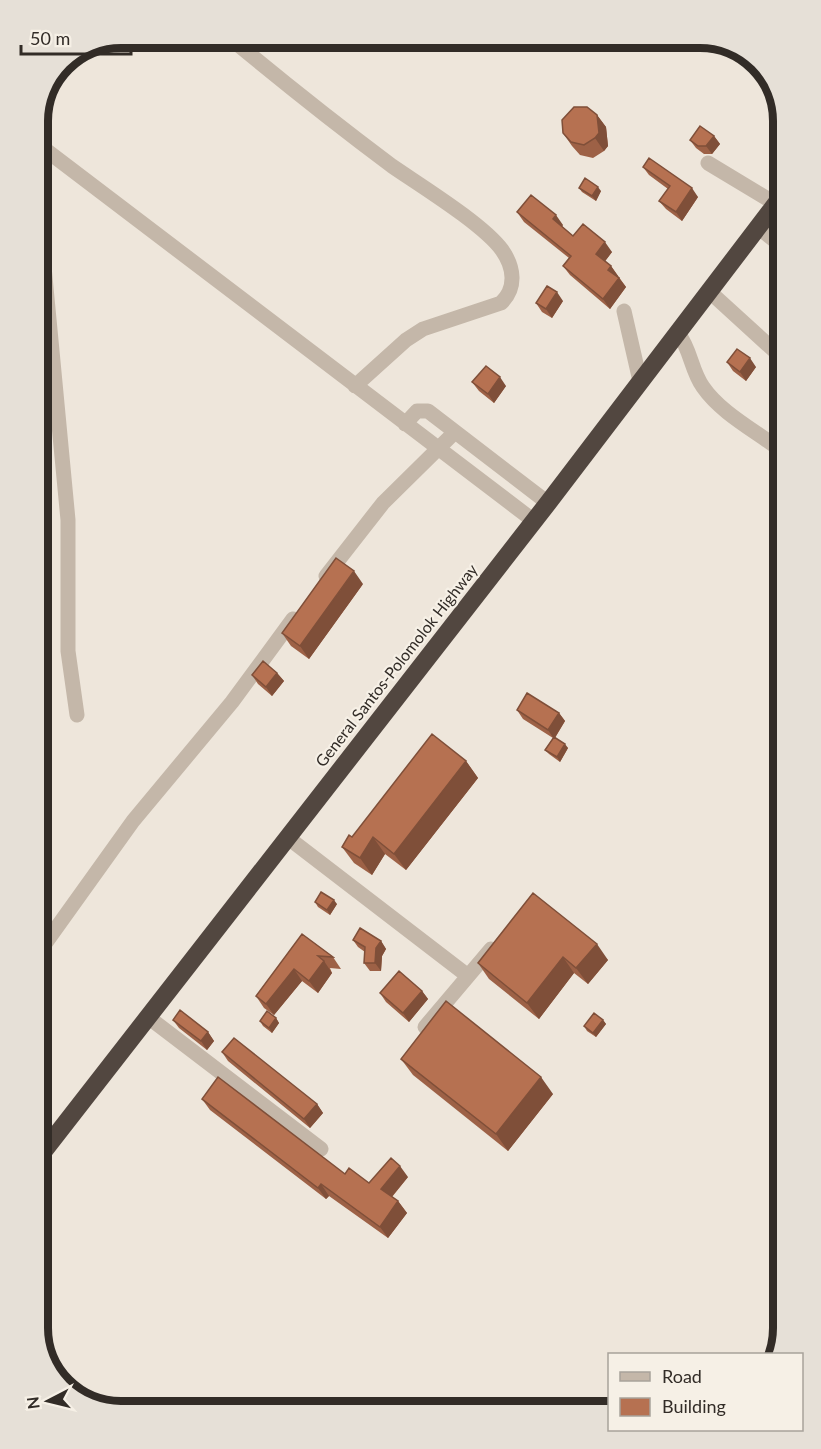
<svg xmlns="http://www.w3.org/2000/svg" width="821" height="1449" font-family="Lato,sans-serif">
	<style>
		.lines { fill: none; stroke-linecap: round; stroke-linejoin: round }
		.minor { stroke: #c4b7a9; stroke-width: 15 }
		.highway { stroke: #524740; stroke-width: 18 }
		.wall { fill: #9d6146 }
		.shaded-wall { fill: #7f4f39 }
		.building { fill: #b67151; stroke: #7f4f39; stroke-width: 1.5 }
		.labels { text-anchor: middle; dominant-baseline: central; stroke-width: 4.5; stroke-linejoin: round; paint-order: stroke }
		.street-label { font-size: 16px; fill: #322c27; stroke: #f6f0e6 }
		.rim { fill: none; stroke: #322c27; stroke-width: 8 }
	</style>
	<rect width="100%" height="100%" fill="#eee6db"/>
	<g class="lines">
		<!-- minor -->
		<path class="minor" d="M 230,38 C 283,82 337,125 392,166 C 421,186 483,224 502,250 C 514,267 517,288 501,303 L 423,329 L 406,340 L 355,386
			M 38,144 L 534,521
			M 708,163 L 776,204
			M 38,203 L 68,520 L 68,651 L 77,715
			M 759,228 L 778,243
			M 710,292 L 778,354
			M 624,311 L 640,381
			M 678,333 C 691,350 691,370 703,387 C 721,413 754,430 779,449
			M 405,424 L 417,411 L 428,411 L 548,503
			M 326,576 L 383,503 L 455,432
			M 287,837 L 468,976
			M 42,948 L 133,821 L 232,702 L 293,619
			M 148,1017 L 321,1149
			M 425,1027 L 491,949"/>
		<!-- highway -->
		<path class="highway" d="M 43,1152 L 548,503 L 778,201"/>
	</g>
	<!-- wall -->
	<path class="wall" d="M 597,115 L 606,127 L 608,146 L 604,151 L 593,158 L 580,155 L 572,146 L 563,133 Z
		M 714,136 L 720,144 L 712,154 L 704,154 L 696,148 L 690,140 Z
		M 643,167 L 698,197 L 682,221 L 666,209 L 659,201 L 668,189 L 649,175 Z
		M 579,188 L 601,191 L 596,201 L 582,192 Z
		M 517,212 L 563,225 L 562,226 L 573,236 L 612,252 L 605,261 L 611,266 L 626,287 L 610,309 L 570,275 L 563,266 L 569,258 L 524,222 Z
		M 563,301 L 552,318 L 542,312 L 536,303 Z
		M 727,362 L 756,367 L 746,381 L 733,371 Z
		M 472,382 L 506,386 L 494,403 L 479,391 Z
		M 363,584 L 309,659 L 291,646 L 282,633 Z
		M 277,673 L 284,681 L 272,696 L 258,684 L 252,675 Z
		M 517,710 L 559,713 L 565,721 L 555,738 L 568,748 L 560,762 L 549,754 L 545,750 L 553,738 L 523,719 Z
		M 466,761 L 478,778 L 406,870 L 385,854 L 372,875 L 354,863 L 342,847 L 352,837 Z
		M 533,893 L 608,960 L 588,984 L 574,973 L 539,1019 L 489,979 L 478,963 Z
		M 315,902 L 337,904 L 330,915 L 318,907 Z
		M 302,934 L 333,957 L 341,969 L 330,968 L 332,973 L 318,993 L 302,981 L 274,1015 L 264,1008 L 256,996 Z
		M 353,940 L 381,941 L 386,949 L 382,956 L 381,971 L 370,971 L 364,963 L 365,952 L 358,947 Z
		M 422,991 L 428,999 L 409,1022 L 386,1002 L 380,993 Z
		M 276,1018 L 279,1023 L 272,1033 L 263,1026 L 260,1021 Z
		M 173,1020 L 208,1032 L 214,1041 L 207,1050 L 179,1028 Z
		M 603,1020 L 606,1024 L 596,1037 L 587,1031 L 584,1026 Z
		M 222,1052 L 317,1104 L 323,1113 L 310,1128 L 228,1061 Z
		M 401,1059 L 553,1094 L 508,1151 L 413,1075 Z
		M 202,1099 L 345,1174 L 369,1183 L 408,1177 L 392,1197 L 398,1201 L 407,1213 L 388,1238 L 329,1196 L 326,1199 L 210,1110 Z"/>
	<!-- shaded-wall -->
	<path class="shaded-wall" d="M 597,115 L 606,127 L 608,146 L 604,151 L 595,138 Z
		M 714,136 L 720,144 L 712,154 L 706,146 Z
		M 598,187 L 601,191 L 596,201 L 592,196 Z
		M 692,188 L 698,197 L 682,221 L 676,212 Z
		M 556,215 L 563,225 L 560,229 L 553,219 Z
		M 605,242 L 612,252 L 603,264 L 596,254 Z
		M 611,266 L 618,276 L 615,280 L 608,270 Z
		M 619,278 L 626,287 L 610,309 L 603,299 Z
		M 557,292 L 563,301 L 552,318 L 546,309 Z
		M 750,358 L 756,367 L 746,381 L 740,372 Z
		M 500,377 L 506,386 L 494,403 L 488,394 Z
		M 354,571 L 363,584 L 309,659 L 300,646 Z
		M 277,673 L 284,681 L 272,696 L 266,687 Z
		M 559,713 L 565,721 L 554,739 L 548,730 Z
		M 565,744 L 568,748 L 560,762 L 557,757 Z
		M 466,761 L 478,778 L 406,870 L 394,854 Z
		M 373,837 L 385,854 L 372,875 L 360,858 Z
		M 334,900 L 337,904 L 330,915 L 327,910 Z
		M 381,941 L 386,949 L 382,956 L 381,971 L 375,963 L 376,948 Z
		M 597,944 L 608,960 L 588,984 L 576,968 Z
		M 563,957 L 574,973 L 539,1019 L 527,1003 Z
		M 324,961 L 332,973 L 318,993 L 309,981 Z
		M 294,969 L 302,981 L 274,1015 L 266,1004 Z
		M 422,991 L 428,999 L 409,1022 L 403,1013 Z
		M 276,1018 L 279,1023 L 272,1033 L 269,1028 Z
		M 603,1020 L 606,1024 L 596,1037 L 593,1033 Z
		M 208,1032 L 214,1041 L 207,1050 L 201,1041 Z
		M 541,1077 L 553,1094 L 508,1151 L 496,1134 Z
		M 317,1104 L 323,1113 L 310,1128 L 304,1119 Z
		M 400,1166 L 408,1177 L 389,1200 L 381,1189 Z
		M 321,1184 L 329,1196 L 326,1199 L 318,1188 Z
		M 398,1201 L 407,1213 L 388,1238 L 380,1227 Z"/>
	<!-- building -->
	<path class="building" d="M 574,107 L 587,107 L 597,115 L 599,133 L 595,138 L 584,145 L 571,142 L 563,133 L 562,120 Z
		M 700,126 L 714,136 L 706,146 L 698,146 L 690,140 Z
		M 649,158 L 692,188 L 676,212 L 659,201 L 670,186 L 643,167 Z
		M 585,178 L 598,187 L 592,196 L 579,188 Z
		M 531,195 L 556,215 L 553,219 L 573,236 L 583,224 L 605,242 L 596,254 L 611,266 L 608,270 L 619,278 L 603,299 L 563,266 L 571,256 L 517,212 Z
		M 547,286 L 557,292 L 546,309 L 536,303 Z
		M 737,349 L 750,358 L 740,372 L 727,362 Z
		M 486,366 L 500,377 L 488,394 L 472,382 Z
		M 336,558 L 354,571 L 300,646 L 282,633 Z
		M 263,661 L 277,673 L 266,687 L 252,675 Z
		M 527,693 L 559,713 L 548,730 L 517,710 Z
		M 432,734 L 466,761 L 394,854 L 373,837 L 360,858 L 342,847 L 349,835 L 352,837 Z
		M 554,737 L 565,744 L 557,757 L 545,750 Z
		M 321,892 L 334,900 L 327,910 L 315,902 Z
		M 533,893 L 597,944 L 576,968 L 563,957 L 527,1003 L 478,963 Z
		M 360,928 L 381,941 L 376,948 L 375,963 L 364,963 L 365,947 L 353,940 Z
		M 302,934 L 333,957 L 318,956 L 324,961 L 309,981 L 294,969 L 266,1004 L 256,996 Z
		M 399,971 L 422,991 L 403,1013 L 380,993 Z
		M 446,1001 L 541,1077 L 496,1134 L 401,1059 Z
		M 180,1010 L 208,1032 L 201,1041 L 173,1020 Z
		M 267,1011 L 276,1018 L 269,1028 L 260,1021 Z
		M 594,1013 L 603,1020 L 593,1033 L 584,1026 Z
		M 234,1038 L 317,1104 L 304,1119 L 222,1052 Z
		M 218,1077 L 345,1174 L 349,1168 L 369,1183 L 391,1158 L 400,1166 L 381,1189 L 398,1201 L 380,1227 L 321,1184 L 318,1188 L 202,1099 Z"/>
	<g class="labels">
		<!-- street labels -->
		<g class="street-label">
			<text transform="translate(396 665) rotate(-52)">General Santos-Polomolok Highway</text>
		</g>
	</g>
	<!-- crop -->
	<path d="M0 0H821V1449H0ZM121 48H700A73 73 0 0 1 773 121V1328A73 73 0 0 1 700 1401H121A73 73 0 0 1 48 1328V121A73 73 0 0 1 121 48Z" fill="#e6e0d7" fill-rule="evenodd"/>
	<path class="rim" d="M121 48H700A73 73 0 0 1 773 121V1328A73 73 0 0 1 700 1401H121A73 73 0 0 1 48 1328V121A73 73 0 0 1 121 48Z"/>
	<!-- legend -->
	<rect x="608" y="1353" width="195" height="78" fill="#f6f0e6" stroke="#a8a29a" stroke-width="1.5"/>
	<rect x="620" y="1372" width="30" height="9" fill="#c4b7a9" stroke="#a8a29a" stroke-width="1.5"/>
	<text x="662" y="1383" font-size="18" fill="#322c27">Road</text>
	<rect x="620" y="1398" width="30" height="18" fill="#b67151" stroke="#a8a29a" stroke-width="1.5"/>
	<text x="662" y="1413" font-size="18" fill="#322c27">Building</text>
	<!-- north arrow -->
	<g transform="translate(48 1401) rotate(263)" stroke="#f6f0e6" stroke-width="4.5" paint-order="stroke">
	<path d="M0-4.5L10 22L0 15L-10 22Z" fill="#322c27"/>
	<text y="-9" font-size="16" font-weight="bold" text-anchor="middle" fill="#322c27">N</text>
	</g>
	<!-- scale -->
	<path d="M21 45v9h110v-9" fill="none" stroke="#322c27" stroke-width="3"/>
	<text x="30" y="45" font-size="18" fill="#322c27" stroke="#f6f0e6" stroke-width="4.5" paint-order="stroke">50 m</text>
</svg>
